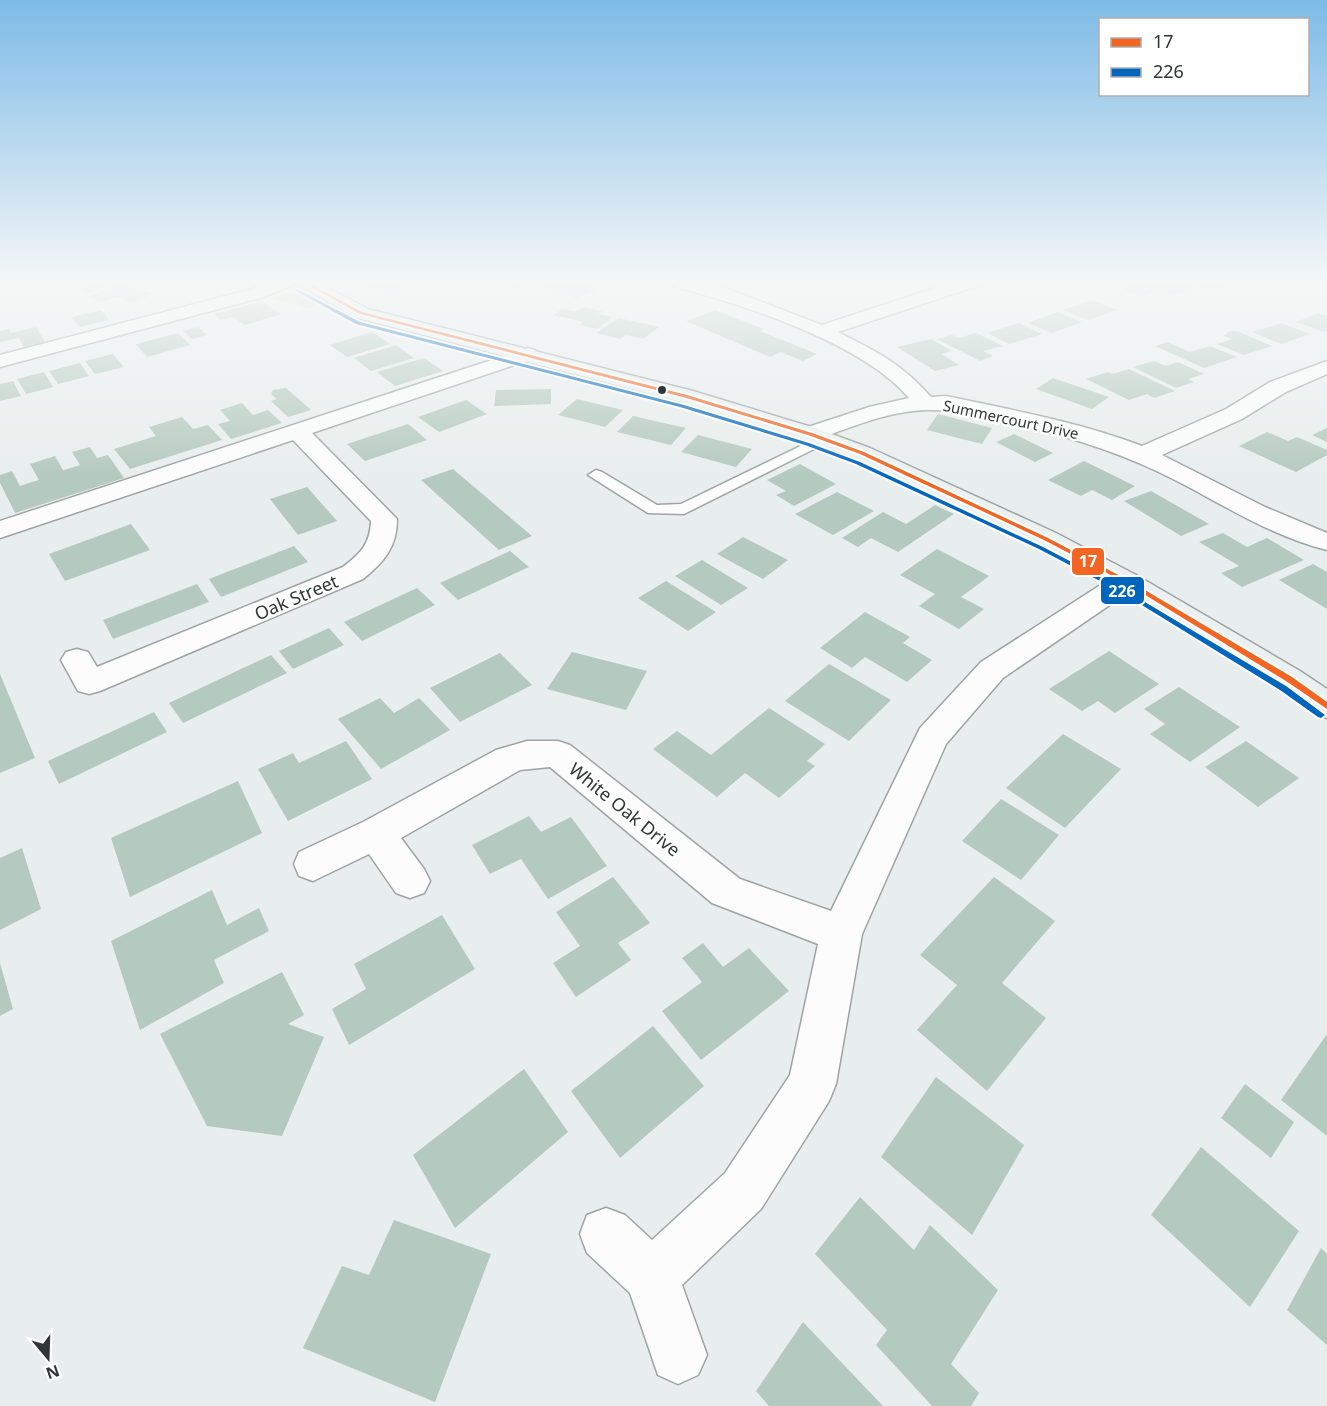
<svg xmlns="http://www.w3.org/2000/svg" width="1327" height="1406" font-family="'Noto Sans',sans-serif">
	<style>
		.green { fill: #c2e0b7 }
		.building { fill: #b4c9bf }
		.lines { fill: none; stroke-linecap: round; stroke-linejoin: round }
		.lane-casing { stroke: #9fa4a3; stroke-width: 3 }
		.street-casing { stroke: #9fa4a3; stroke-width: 3 }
		.secondary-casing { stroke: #9fa4a3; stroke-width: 3 }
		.lane { fill: #fcfcfc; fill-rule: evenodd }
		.street { fill: #fcfcfc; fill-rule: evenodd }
		.secondary { fill: #ebf1f0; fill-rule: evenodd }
		.bus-1-casing { stroke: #fff; stroke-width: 4 }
		.bus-2-casing { stroke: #fff; stroke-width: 4 }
		.bus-1 { fill: #f26522; fill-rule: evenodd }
		.bus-2 { fill: #0065bd; fill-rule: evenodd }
		.bus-dot { fill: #303635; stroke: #fff; stroke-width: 2 }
		.labels { text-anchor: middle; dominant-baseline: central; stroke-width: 5; stroke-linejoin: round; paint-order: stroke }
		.far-street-label { font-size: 15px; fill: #303635; stroke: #fff }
		.street-label { font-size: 18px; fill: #303635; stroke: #fff }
		.line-badge { stroke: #fff; stroke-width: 2 }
		.badge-label { font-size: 16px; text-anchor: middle; font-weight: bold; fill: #fff }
	</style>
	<rect width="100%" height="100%" fill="#e8eeed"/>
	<!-- green -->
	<path class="green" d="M 285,293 L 293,293 L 317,302 L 316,305 L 311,309 L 269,298 Z"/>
	<!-- building -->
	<path class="building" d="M 106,281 L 123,282 L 89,293 L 81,290 Z
		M 365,281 L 411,281 L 397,292 L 360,285 Z
		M 514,281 L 536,281 L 536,282 L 516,288 L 507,284 Z
		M 561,281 L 583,281 L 580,282 L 598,290 L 576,298 L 558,290 L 554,291 L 544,287 Z
		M 1148,281 L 1179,282 L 1196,289 L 1173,295 L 1161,291 L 1141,297 L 1122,289 Z
		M 1193,281 L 1205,281 L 1223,285 L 1220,290 L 1191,285 Z
		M 123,284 L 154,294 L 132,302 L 116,297 L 101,302 L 86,297 Z
		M 1092,300 L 1118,310 L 1088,320 L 1062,310 Z
		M 262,301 L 281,314 L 245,325 L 233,317 L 221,320 L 214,314 Z
		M 583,307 L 603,311 L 598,314 L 613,317 L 597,329 L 579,325 L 583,322 L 553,315 L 562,309 L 576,311 Z
		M 101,310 L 109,320 L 79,327 L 71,317 Z
		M 715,310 L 764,329 L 760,331 L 817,354 L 803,361 L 781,352 L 770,357 L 686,321 Z
		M 1058,312 L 1082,322 L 1052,333 L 1028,323 Z
		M 1319,313 L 1327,316 L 1327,331 L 1324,332 L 1296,322 Z
		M 619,318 L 659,327 L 643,339 L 626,335 L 620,339 L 596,333 Z
		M 1019,323 L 1042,334 L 1009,344 L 987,333 Z
		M 1281,323 L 1310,334 L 1281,344 L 1252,332 Z
		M 36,327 L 45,342 L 24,347 L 19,338 L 0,342 L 0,331 L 9,329 L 11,333 Z
		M 198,327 L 207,335 L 192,339 L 183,331 Z
		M 1230,331 L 1237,331 L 1272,346 L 1244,355 L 1217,344 L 1232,339 L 1223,336 Z
		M 372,332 L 390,344 L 347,357 L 330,345 Z
		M 178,333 L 190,345 L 147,357 L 136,344 Z
		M 976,333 L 1003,346 L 983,351 L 993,356 L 980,361 L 937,339 L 952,335 L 959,338 Z
		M 931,339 L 952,351 L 941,354 L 959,365 L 935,371 L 897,347 Z
		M 1167,342 L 1190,352 L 1210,346 L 1237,357 L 1204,368 L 1155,346 Z
		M 396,345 L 414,358 L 371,371 L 354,358 Z
		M 113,354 L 124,367 L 95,374 L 85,361 Z
		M 424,358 L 443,371 L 395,386 L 377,372 Z
		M 1154,361 L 1166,366 L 1178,362 L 1204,374 L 1188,379 L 1194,382 L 1176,388 L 1133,367 Z
		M 80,363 L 89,376 L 58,384 L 49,371 Z
		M 1129,369 L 1175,391 L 1154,398 L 1147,394 L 1129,400 L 1086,379 L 1108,372 L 1113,374 Z
		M 44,372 L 53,387 L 26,394 L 17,379 Z
		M 1053,378 L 1109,397 L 1092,409 L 1036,389 Z
		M 13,381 L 21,396 L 0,401 L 0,384 Z
		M 286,388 L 311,410 L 288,417 L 271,401 L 277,399 L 271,394 L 273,390 Z
		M 551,389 L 551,404 L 494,406 L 496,390 Z
		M 577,399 L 623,410 L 605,427 L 558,415 Z
		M 466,400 L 487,414 L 439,432 L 418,417 Z
		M 242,403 L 253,415 L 268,410 L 282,423 L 231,439 L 218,424 L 230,421 L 220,410 Z
		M 938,414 L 992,428 L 982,444 L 927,430 Z
		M 633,416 L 686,428 L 671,445 L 617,432 Z
		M 182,417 L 193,429 L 208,425 L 222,440 L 130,469 L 114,449 L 156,436 L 149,427 Z
		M 408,424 L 427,440 L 365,461 L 347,444 Z
		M 1327,428 L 1327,442 L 1312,435 Z
		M 1267,432 L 1288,441 L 1297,437 L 1327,450 L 1327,455 L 1296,472 L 1239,446 Z
		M 1014,434 L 1053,453 L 1035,462 L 996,442 Z
		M 698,435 L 752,449 L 736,467 L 681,452 Z
		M 90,447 L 97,458 L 108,455 L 124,478 L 15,513 L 0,483 L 0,475 L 12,471 L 20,486 L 32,482 L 39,480 L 30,464 L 55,456 L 63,470 L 71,468 L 80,465 L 72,452 Z
		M 1084,461 L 1135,486 L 1112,500 L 1092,490 L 1081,496 L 1048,480 Z
		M 800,464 L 836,484 L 794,506 L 776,495 L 786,491 L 767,480 Z
		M 453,469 L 532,536 L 499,550 L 421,480 Z
		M 307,487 L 337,521 L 298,535 L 270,499 Z
		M 1151,491 L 1209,524 L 1181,536 L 1124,501 Z
		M 837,492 L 874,511 L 833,535 L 795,514 Z
		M 935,505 L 954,514 L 898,552 L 871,538 L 858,547 L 842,538 L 883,512 L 906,524 Z
		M 131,524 L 150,550 L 65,581 L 49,554 Z
		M 1223,533 L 1247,547 L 1267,538 L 1304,560 L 1242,587 L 1221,573 L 1239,566 L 1199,542 Z
		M 743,537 L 788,560 L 763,579 L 717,554 Z
		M 294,546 L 308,562 L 221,597 L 209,579 Z
		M 937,549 L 989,576 L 961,597 L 984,609 L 959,629 L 919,606 L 935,594 L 900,575 Z
		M 510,551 L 529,567 L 458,600 L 440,583 Z
		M 702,560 L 748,588 L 721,605 L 675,576 Z
		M 1313,564 L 1327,572 L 1327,609 L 1279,580 Z
		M 666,581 L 716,612 L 688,631 L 638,598 Z
		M 197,584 L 209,602 L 113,639 L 103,620 Z
		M 417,588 L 435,605 L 362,641 L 344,622 Z
		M 865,612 L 910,637 L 903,643 L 932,660 L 907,682 L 865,657 L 852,668 L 820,648 Z
		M 329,628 L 344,645 L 293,669 L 279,651 Z
		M 1109,651 L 1159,684 L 1115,713 L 1098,701 L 1082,711 L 1049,689 Z
		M 572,652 L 647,671 L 626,710 L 547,689 Z
		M 500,653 L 532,685 L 460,722 L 430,688 Z
		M 271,655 L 287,673 L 183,723 L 169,703 Z
		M 829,664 L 891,700 L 849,741 L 785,701 Z
		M 0,674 L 35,758 L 0,773 Z
		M 1179,687 L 1240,727 L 1190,762 L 1150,734 L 1165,724 L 1144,709 Z
		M 380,698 L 394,713 L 419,698 L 450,730 L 381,769 L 338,719 Z
		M 769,708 L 825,744 L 807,761 L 815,766 L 779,798 L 745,773 L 717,797 L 653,749 L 677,731 L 711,755 Z
		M 154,712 L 167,732 L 59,784 L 48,761 Z
		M 1063,734 L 1121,769 L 1065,828 L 1006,788 Z
		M 346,741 L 372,779 L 288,821 L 258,769 L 293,753 L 299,763 Z
		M 1246,741 L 1299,778 L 1258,807 L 1205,767 Z
		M 238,781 L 262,833 L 130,897 L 111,838 Z
		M 1001,799 L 1059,835 L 1021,880 L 962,841 Z
		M 529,816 L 541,832 L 571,817 L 607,866 L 548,899 L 521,859 L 490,874 L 472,845 Z
		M 22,848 L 41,909 L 0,930 L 0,858 Z
		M 613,877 L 650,923 L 618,943 L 631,960 L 576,997 L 553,963 L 580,946 L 556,912 Z
		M 994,877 L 1055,921 L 1002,983 L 1046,1018 L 987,1091 L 917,1030 L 957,985 L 920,955 Z
		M 212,890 L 227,925 L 259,908 L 269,931 L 214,960 L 224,983 L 140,1030 L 111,941 Z
		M 442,915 L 475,969 L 349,1045 L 332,1009 L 366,989 L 354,964 Z
		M 703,943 L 723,967 L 749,948 L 789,991 L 701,1060 L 662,1011 L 702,982 L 682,958 Z
		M 0,963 L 13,1009 L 0,1016 Z
		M 282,972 L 304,1015 L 288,1024 L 324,1037 L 282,1136 L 207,1126 L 160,1034 Z
		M 653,1026 L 704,1086 L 620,1158 L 571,1091 Z
		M 1327,1034 L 1327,1136 L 1281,1100 Z
		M 524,1069 L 568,1132 L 455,1228 L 413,1155 Z
		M 936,1077 L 1024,1145 L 972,1235 L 881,1157 Z
		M 1245,1084 L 1294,1122 L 1271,1158 L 1221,1118 Z
		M 1201,1147 L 1299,1231 L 1250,1307 L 1151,1215 Z
		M 860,1197 L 914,1250 L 930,1225 L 998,1290 L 951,1364 L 979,1393 L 971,1406 L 932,1406 L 876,1345 L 887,1330 L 815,1254 Z
		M 394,1220 L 491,1254 L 435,1402 L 303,1348 L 342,1266 L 369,1275 Z
		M 1321,1248 L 1327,1254 L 1327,1345 L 1287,1310 Z
		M 803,1322 L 883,1406 L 769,1406 L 756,1391 Z"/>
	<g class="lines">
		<defs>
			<path id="lane" d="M 823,435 L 828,436 L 830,439 L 828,442 L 684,514 L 648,513 L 588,475 L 596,470 L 602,472 L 657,505 L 681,504 Z"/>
			<path id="street" d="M 271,281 L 295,281 L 292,285 L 264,297 L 0,367 L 0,355 L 252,289 Z
				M 665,281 L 696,281 L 728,289 L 822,325 L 956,281 L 983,281 L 980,285 L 838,332 C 877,352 901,363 931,397 L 946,396 C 1012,410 1079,422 1142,446 L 1226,409 L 1270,382 L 1327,361 L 1327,374 L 1286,392 L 1242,419 L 1162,455 L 1265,507 L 1327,533 L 1327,550 C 1274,537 1227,507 1179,482 C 1120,451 1059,433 995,420 C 972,415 950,409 927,410 C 889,411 854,426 818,439 L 810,441 L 802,439 L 798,434 L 802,429 L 869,407 L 909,398 C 862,342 739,303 668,285 Z
				M 528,348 L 535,350 L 538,354 L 535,358 L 312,433 L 397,519 C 397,547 384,562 363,579 L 100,691 L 89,694 L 78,691 L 61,660 L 66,652 L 77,649 L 88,652 L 97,667 L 343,567 C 361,553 370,544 371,521 L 293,440 L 0,538 L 0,521 Z
				M 1126,572 L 1136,575 L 1140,581 L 1136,587 L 1003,678 L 946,744 L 862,934 L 836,1084 L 829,1101 L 761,1209 L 682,1285 L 707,1355 L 698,1375 L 678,1384 L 658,1375 L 630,1293 L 587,1253 L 580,1234 L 587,1215 L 606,1208 L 625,1215 L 652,1240 L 725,1173 L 790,1075 L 818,944 L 712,903 L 550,767 L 520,770 L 401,838 L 424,869 L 430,881 L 424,893 L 410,898 L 396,893 L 369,854 L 313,881 L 299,876 L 294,864 L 299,852 L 363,822 L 496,750 L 527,741 L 558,741 L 570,745 L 740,879 L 831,911 L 920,728 L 981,662 L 1116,575 Z"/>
			<path id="secondary" d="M 293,281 L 315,281 L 368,309 L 693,391 L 818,429 L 870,448 L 1056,533 L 1136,575 L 1300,671 L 1327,689 L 1327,718 L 1315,714 L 1278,687 L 1116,587 L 1036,545 L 854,458 L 802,439 L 677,401 L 354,317 Z"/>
		</defs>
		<!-- lane casing -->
		<use href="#lane" class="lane-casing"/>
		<!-- street casing -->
		<use href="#street" class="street-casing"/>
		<!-- secondary casing -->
		<use href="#secondary" class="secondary-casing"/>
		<!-- lane -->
		<use href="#lane" class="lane"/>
		<!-- street -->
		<use href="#street" class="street"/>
		<!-- secondary -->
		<use href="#secondary" class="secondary"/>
		<defs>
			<path id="bus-1" d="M 300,281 L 305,281 L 362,312 L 687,395 L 812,433 L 864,452 L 1048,538 L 1128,580 L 1292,677 L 1327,702 L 1327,709 L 1286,681 L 1124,582 L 1044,540 L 860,454 L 808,435 L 683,397 L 360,314 Z"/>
			<path id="bus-2" d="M 297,289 L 360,322 L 684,405 L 809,443 L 860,462 L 1043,547 L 1123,589 L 1286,686 L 1325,715 L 1321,718 L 1318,717 L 1280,690 L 1119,591 L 1039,549 L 856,464 L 805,445 L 680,407 L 356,324 L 296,291 L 296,289 Z"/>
		</defs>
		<!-- bus-1 casing -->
		<use href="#bus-1" class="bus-1-casing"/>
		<!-- bus-2 casing -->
		<use href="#bus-2" class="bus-2-casing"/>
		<!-- bus-1 -->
		<use href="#bus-1" class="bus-1"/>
		<!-- bus-2 -->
		<use href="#bus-2" class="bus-2"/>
	</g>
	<!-- sky -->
	<linearGradient id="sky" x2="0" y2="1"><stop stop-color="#7dbbe7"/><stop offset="0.59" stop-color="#f5f7f7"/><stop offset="1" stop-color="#f5f7f7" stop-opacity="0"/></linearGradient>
	<rect width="1327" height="478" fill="url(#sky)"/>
	<!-- markers -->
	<circle class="bus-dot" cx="662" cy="390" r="5"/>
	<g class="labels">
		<!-- far-street labels -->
		<g class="far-street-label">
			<text transform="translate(1011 419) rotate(12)">Summercourt Drive</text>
		</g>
		<!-- street labels -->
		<g class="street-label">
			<text transform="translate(296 597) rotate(-23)">Oak Street</text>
			<text transform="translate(625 809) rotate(39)">White Oak Drive</text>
		</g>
	</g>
	<g class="line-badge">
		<rect x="1071" y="547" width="34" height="29" rx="6" fill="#f26522"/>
		<rect x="1100" y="576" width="45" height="29" rx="6" fill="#0065bd"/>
	</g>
	<g class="badge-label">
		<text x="1088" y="567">17</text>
		<text x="1122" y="597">226</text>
	</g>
	<!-- legend -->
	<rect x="1099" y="18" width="210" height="78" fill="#ffffff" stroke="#acafae" stroke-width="1.5"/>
	<rect x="1111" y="38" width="30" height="9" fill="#f26522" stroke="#acafae" stroke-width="1.5"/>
	<text x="1153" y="48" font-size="18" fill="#303635">17</text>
	<rect x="1111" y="68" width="30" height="9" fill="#0065bd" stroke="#acafae" stroke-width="1.5"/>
	<text x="1153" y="78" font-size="18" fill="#303635">226</text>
	<!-- north arrow -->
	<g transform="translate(48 1358) rotate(161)" stroke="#ffffff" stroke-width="4.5" paint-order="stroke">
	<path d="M0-4.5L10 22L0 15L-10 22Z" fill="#303635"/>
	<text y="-9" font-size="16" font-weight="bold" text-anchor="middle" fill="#303635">N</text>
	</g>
</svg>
